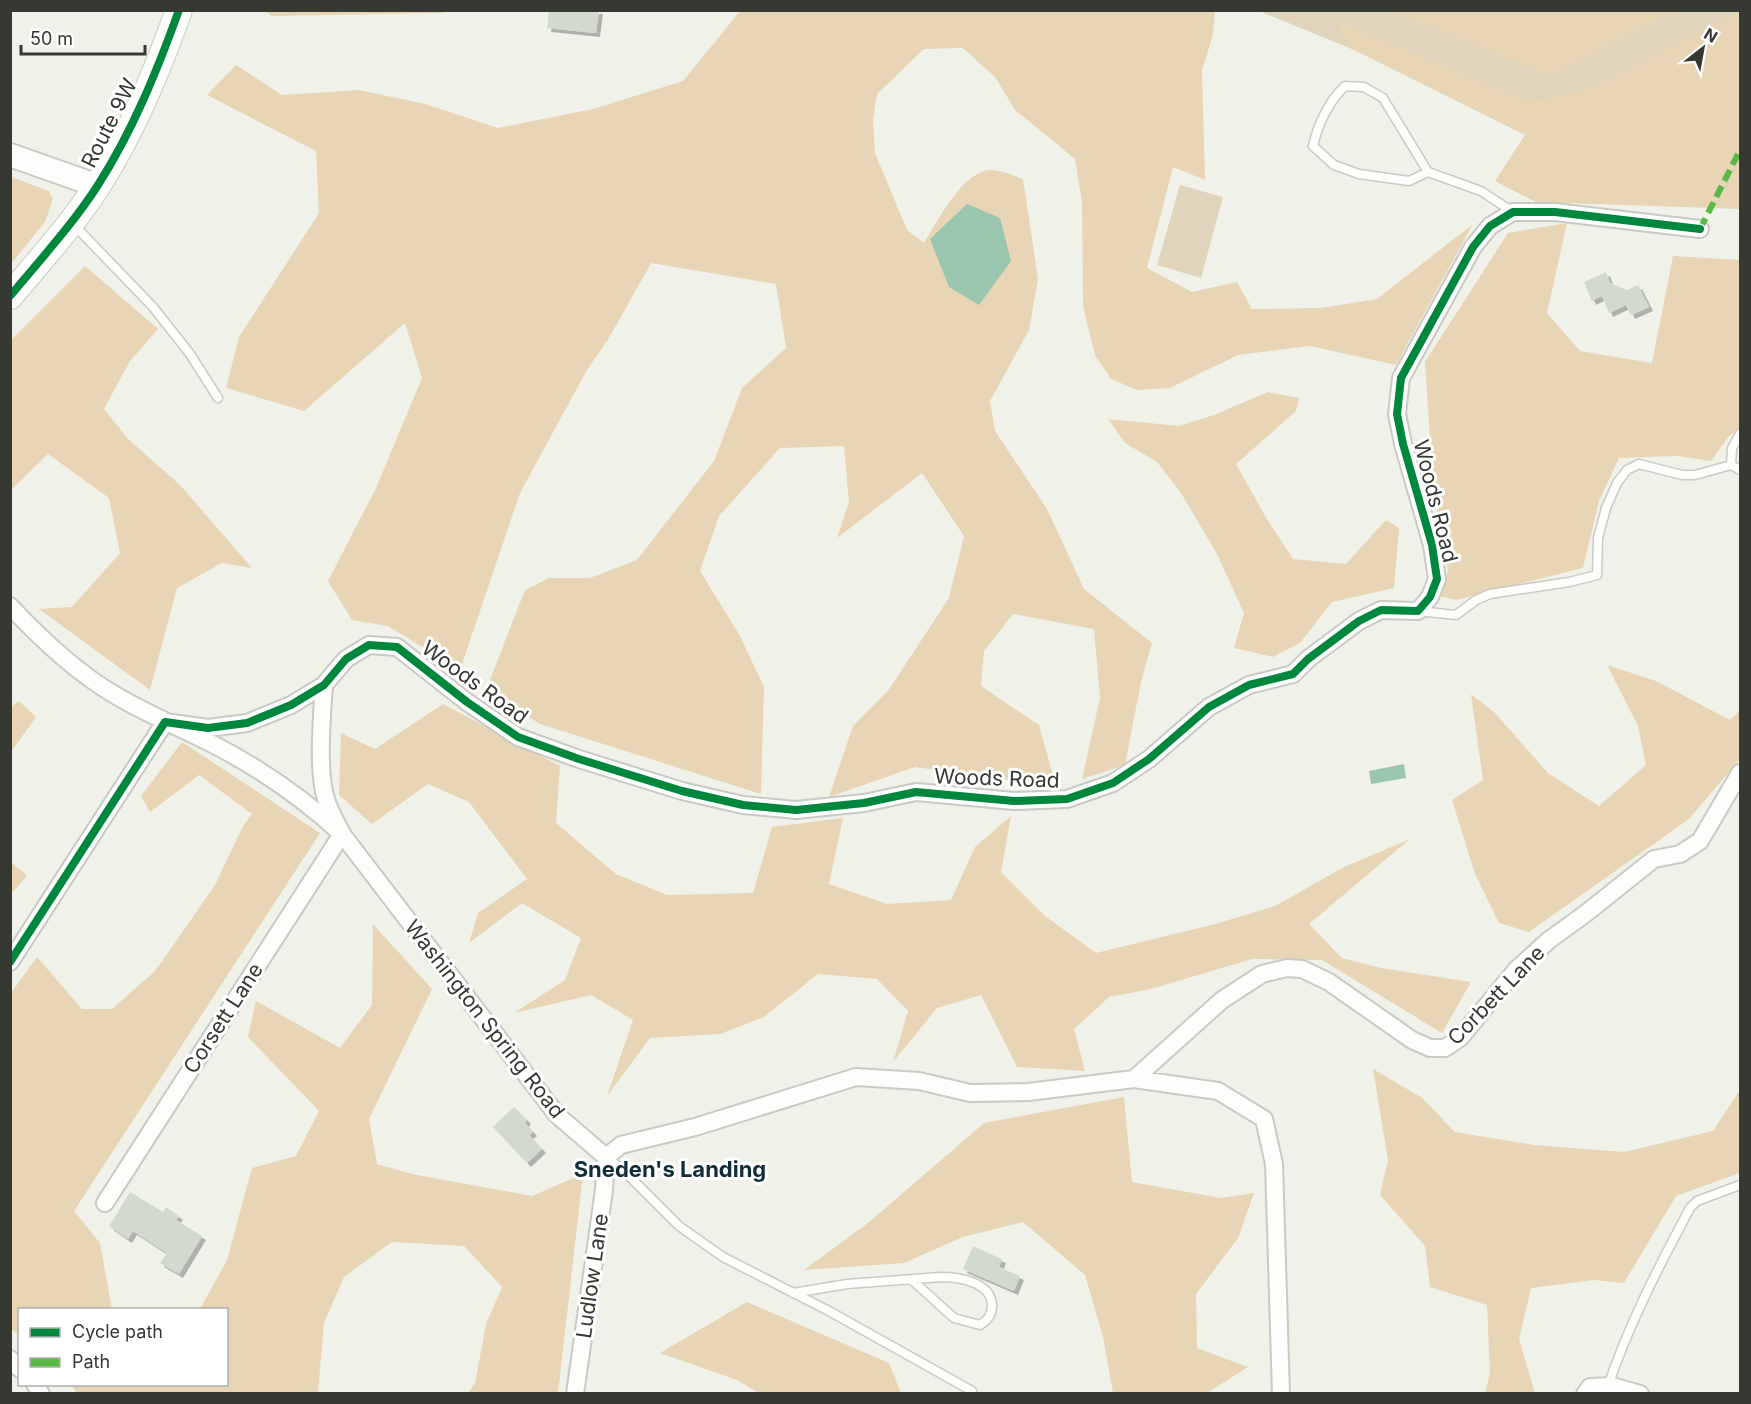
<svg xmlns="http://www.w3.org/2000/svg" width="1751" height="1404" font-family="Inter,sans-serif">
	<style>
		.green { fill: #e0d4bd }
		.forest { fill: #e7d5b5 }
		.water { fill: #9ac5ae }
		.building { fill: #d1dacd; filter: url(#shadow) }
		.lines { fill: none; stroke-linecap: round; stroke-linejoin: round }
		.lane-casing { stroke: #c9cac4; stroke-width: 11 }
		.street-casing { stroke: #c9cac4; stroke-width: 20 }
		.secondary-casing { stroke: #c9cac4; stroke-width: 26 }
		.primary-casing { stroke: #c9cac4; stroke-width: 28 }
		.lane { stroke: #fdfdfc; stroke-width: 8 }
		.street { stroke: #fdfdfc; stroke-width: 16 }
		.secondary { stroke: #fdfdfc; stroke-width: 22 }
		.primary { stroke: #fdfdfc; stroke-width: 26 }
		.quiet { stroke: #58b947; stroke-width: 6; stroke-dasharray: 12 6; stroke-linecap: butt }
		.cycleway-casing { stroke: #fff; stroke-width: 11 }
		.cycleway { stroke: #00873e; stroke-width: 8 }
		.labels { text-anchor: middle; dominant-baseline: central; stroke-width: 6; stroke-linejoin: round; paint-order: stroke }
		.street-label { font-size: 21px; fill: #363832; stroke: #fff }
		.neighbourhood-label { font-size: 22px; font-weight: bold; fill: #102d38; stroke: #fff }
	</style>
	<defs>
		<filter id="shadow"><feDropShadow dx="4" dy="4" stdDeviation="0" flood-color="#0004"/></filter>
	</defs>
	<rect width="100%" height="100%" fill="#f0f2ea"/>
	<!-- green -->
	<path class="green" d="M 1259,11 L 1740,11 L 1709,195 Z
		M 1180,185 L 1223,197 L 1201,278 L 1157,265 Z"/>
	<!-- forest -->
	<path class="forest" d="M 265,11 L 444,11 L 443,13 L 272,16 Z
		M 740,11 L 1215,11 L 1213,35 L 1202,70 L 1205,180 L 1173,167 L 1147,268 L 1192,292 L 1237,282 L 1252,309 L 1321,308 L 1377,299 L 1473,224 L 1396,365 L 1310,346 L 1238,355 L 1170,388 L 1137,390 L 1111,379 L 1095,355 L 1083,306 L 1082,202 L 1075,159 L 1015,110 L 996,78 L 963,48 L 924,49 L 877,94 L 873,119 L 875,153 L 907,230 L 924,243 C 937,222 964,169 992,170 C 1001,170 1014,176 1023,179 L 1038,279 L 1029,330 L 990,401 L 995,431 L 1047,509 L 1084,589 L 1152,643 L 1141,682 L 1125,765 L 1082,779 L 1100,698 L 1094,629 L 1013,614 L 984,651 L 981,686 L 1039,725 L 1056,786 L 915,767 L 829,797 L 853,726 L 888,691 L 949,598 L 964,536 L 922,473 L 837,538 L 849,502 L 844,446 L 780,448 L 719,516 L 700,571 L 740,636 L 764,687 L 761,794 L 540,724 L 486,690 L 525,590 L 549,578 L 590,578 L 637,560 L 714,461 L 742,388 L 786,348 L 776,284 L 651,263 L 609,338 L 587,370 L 520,493 L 461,667 L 452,665 L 388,626 L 352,620 L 328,581 L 376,488 L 422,378 L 405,323 L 304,411 L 226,388 L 239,337 L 319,213 L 316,151 L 207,95 L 236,65 L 282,95 L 359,90 L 425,104 L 498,128 L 593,109 L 683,81 Z
		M 1391,11 L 1675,11 L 1564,70 L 1548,75 Z
		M 1740,11 L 1740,209 L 1536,202 L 1495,181 L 1525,135 L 1350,48 L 1335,20 L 1530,102 L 1593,87 Z
		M 11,177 L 49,191 L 53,199 L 45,222 L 11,264 Z
		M 1567,223 L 1547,313 L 1580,351 L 1652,363 L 1673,256 L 1740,260 L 1740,429 L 1730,435 L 1711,461 L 1677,456 L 1619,458 L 1599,501 L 1583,568 L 1456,600 L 1440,596 L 1448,572 L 1433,484 L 1425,362 L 1508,233 Z
		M 85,266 L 158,329 L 130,361 L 104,409 L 129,440 L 180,485 L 252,568 L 222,563 L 177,588 L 150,690 L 39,609 L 72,607 L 120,553 L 109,498 L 48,454 L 11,490 L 11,340 Z
		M 1268,392 L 1299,398 L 1296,411 L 1236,464 L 1265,516 L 1293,559 L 1346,564 L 1386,520 L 1399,528 L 1394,588 L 1332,602 L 1300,643 L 1273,657 L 1234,648 L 1244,613 L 1216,552 L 1181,493 L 1157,462 L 1125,443 L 1108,419 L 1179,426 L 1214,415 Z
		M 1607,665 L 1656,681 L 1730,720 L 1740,710 L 1740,759 L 1689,819 L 1529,932 L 1499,923 L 1475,874 L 1452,800 L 1483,780 L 1471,694 L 1495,713 L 1548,773 L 1599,806 L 1646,765 L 1638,726 Z
		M 19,701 L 36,717 L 11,752 L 11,707 Z
		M 443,704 L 560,766 L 556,823 L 616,874 L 667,895 L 753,893 L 772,827 L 843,818 L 829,884 L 887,904 L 951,900 L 975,847 L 1011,816 L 1001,872 L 1045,916 L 1096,953 L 1215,924 L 1275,906 L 1344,867 L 1410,839 L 1309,924 L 1342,958 L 1381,968 L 1471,982 L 1442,1033 L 1322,960 L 1252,959 L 1151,989 L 1109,997 L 1074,1029 L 1085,1071 L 1017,1067 L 981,995 L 937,1008 L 893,1062 L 908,1011 L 877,979 L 818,974 L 764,1017 L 720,1034 L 650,1038 L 607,1096 L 633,1020 L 591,995 L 514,1013 L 565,980 L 581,938 L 522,903 L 469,943 L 478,913 L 527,879 L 469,802 L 428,784 L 372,824 L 339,795 L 341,733 L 375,749 Z
		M 182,742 L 320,833 L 74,1211 L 100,1243 L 112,1309 L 20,1310 L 19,1335 L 10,1328 L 11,993 L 37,957 L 82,1009 L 112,1009 L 156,970 L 215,885 L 243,826 L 252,814 L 199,775 L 150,812 L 141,796 Z
		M 11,862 L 27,876 L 11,894 Z
		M 373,924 L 432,989 L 369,1119 L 377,1164 L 412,1174 L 532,1196 L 583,1174 L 558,1393 L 468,1393 L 475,1383 L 486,1324 L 502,1287 L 464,1246 L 392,1242 L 344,1277 L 324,1323 L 318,1393 L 77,1393 L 71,1385 L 226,1384 L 226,1310 L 200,1309 L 227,1260 L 252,1168 L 296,1156 L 319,1111 L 248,1037 L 256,1001 L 340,1048 L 372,1005 Z
		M 1373,1069 L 1421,1097 L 1455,1132 L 1534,1145 L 1624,1152 L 1713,1131 L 1740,1090 L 1740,1173 L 1676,1196 L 1624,1283 L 1594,1280 L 1531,1288 L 1519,1339 L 1535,1393 L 1485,1393 L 1490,1373 L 1487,1305 L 1430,1287 L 1425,1246 L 1380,1195 L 1388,1160 Z
		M 1124,1097 L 1132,1182 L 1221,1198 L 1254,1193 L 1238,1238 L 1196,1294 L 1197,1348 L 1248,1367 L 1207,1393 L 1113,1393 L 1103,1337 L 1085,1275 L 1023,1222 L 963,1237 L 904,1263 L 804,1270 L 868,1223 L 984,1123 Z
		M 747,1302 L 889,1363 L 901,1393 L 759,1393 L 737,1380 L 660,1353 Z"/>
	<!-- water -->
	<path class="water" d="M 967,204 L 1000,218 L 1011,261 L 979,305 L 949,287 L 930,239 Z
		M 1404,764 L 1406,778 L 1371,784 L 1369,771 Z"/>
	<!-- building -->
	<path class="building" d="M 549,10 L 599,10 L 596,33 L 547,28 Z
		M 1606,272 L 1610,283 L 1627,290 L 1638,285 L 1649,307 L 1631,315 L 1626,305 L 1609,313 L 1602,296 L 1592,301 L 1584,282 Z
		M 514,1107 L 527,1120 L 525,1123 L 533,1132 L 529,1135 L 542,1149 L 527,1163 L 493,1127 Z
		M 130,1192 L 163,1212 L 166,1207 L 179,1216 L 176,1220 L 202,1236 L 179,1274 L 160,1263 L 167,1253 L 133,1231 L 128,1239 L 109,1226 Z
		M 973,1246 L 1002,1259 L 999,1267 L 1020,1276 L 1014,1291 L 963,1269 Z"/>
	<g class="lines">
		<defs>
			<path id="lane" d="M 1428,172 L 1409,181 L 1359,174 L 1334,165 L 1313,146 C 1318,124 1329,101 1345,86 L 1364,87 L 1383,98 L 1428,172 L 1481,191 L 1513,212
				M 74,225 L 153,307 L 190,354 L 218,398
				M 1731,465 L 1732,448 L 1740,434
				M 1418,611 L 1456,615 L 1476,600 L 1490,594 L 1569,582 L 1597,575 L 1598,538 L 1606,508 L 1617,483 L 1627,470 L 1639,464 L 1682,475 L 1695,475 L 1731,465 L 1740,470
				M 607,1158 L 621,1168 L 679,1226 L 723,1257 L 829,1311 L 972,1391
				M 793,1293 L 847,1284 L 941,1277 C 959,1277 991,1282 992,1305 C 992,1315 988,1320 980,1325 L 954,1318 L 912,1280
				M 1608,1386 C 1629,1324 1659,1266 1690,1208 L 1697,1201 L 1740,1185"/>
			<path id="street" d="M 10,606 C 41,639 77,673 115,695 C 150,716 187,730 222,749 C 265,772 306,801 342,834 L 557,1115 L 606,1157 L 621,1145 L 695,1127 L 856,1077 L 919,1081 L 970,1093 L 1028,1092 L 1134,1079 L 1218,1091 L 1264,1119 L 1274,1164 L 1281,1394
				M 10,962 L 165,722 L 208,728 L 247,723 L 291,705 L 324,685 L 346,659 L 369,645 L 397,647 L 467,702 L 518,737 L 579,759 L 682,791 L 743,805 L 796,810 L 864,803 L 916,792 L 1014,801 L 1067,799 L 1113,783 L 1149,759 L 1209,707 L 1249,685 L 1293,674 L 1308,659 L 1359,621 L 1381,610 L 1418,611 L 1430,597 L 1437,579 L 1432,545 L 1403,444 L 1397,414 L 1401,378 L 1473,247 L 1490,226 L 1513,212 L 1555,212 L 1700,229
				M 1134,1079 L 1222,1000 L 1262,974 L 1287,968 L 1302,969 L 1329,982 L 1412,1040 L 1430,1048 L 1445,1048 L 1460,1038 L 1516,970 L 1549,940 L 1585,914 L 1654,859 L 1680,854 L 1700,841 L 1740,773
				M 105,1203 L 342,834 C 337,823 329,811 326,799 C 317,772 322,715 324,685
				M 10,1359 L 20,1369
				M 35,1384 L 41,1394
				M 575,1394 L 604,1190 L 606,1157
				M 1585,1394 L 1590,1387 L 1612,1386 L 1640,1394"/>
			<path id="secondary" d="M 10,155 L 98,186"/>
			<path id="primary" d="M 10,296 C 40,260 73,224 98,185 C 133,130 157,71 179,10"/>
		</defs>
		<!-- lane casing -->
		<use href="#lane" class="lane-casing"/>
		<!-- street casing -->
		<use href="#street" class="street-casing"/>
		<!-- secondary casing -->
		<use href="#secondary" class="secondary-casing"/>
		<!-- primary casing -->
		<use href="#primary" class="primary-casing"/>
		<!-- lane -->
		<use href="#lane" class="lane"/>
		<!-- street -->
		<use href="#street" class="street"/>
		<!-- secondary -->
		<use href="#secondary" class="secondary"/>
		<!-- primary -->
		<use href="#primary" class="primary"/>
		<!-- quiet -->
		<path class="quiet" d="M 1700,229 L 1740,150"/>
		<defs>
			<path id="cycleway" d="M 10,296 C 40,260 73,224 98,185 C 133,130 157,71 179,10
				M 10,962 L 165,722 L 208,728 L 247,723 L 291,705 L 324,685 L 346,659 L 369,645 L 397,647 L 467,702 L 518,737 L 579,759 L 682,791 L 743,805 L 796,810 L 864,803 L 916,792 L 1014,801 L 1067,799 L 1113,783 L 1149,759 L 1209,707 L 1249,685 L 1293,674 L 1308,659 L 1359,621 L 1381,610 L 1418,611 L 1430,597 L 1437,579 L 1432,545 L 1403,444 L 1397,414 L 1401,378 L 1473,247 L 1490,226 L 1513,212 L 1555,212 L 1700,229"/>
		</defs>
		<!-- cycleway casing -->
		<use href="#cycleway" class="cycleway-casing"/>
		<!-- cycleway -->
		<use href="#cycleway" class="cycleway"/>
	</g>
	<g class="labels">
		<!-- street labels -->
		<g class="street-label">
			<text transform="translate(109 123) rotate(-63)">Route 9W</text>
			<text transform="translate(1436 501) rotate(76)">Woods Road</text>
			<text transform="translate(475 682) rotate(36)">Woods Road</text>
			<text transform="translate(997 778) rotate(2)">Woods Road</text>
			<text transform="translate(1496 995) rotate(-46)">Corbett Lane</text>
			<text transform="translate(223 1018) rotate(-57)">Corsett Lane</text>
			<text transform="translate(485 1019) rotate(52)">Washington Spring Road</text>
			<text transform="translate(592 1276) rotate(-82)">Ludlow Lane</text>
		</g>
		<!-- neighbourhood labels -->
		<g class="neighbourhood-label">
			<text x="670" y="1169">Sneden's Landing</text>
		</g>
	</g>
	<!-- border -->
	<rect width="1751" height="1404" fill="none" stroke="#363832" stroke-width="24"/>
	<!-- legend -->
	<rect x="18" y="1308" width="210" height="78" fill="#ffffff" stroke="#afafad" stroke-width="1.5"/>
	<rect x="30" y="1328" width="30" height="9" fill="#00873e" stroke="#afafad" stroke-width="1.5"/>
	<text x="72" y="1338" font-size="18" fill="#363832">Cycle path</text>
	<rect x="30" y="1358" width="30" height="9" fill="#58b947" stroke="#afafad" stroke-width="1.5"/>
	<text x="72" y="1368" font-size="18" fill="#363832">Path</text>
	<!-- north arrow -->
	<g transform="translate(1703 48) rotate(31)" stroke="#ffffff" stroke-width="4.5" paint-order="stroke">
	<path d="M0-4.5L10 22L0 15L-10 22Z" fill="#363832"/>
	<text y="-9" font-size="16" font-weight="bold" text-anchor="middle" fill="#363832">N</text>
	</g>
	<!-- scale -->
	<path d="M21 45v9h124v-9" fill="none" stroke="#363832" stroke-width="3"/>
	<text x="30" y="45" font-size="18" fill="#363832" stroke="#ffffff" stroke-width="4.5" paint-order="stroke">50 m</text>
</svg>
